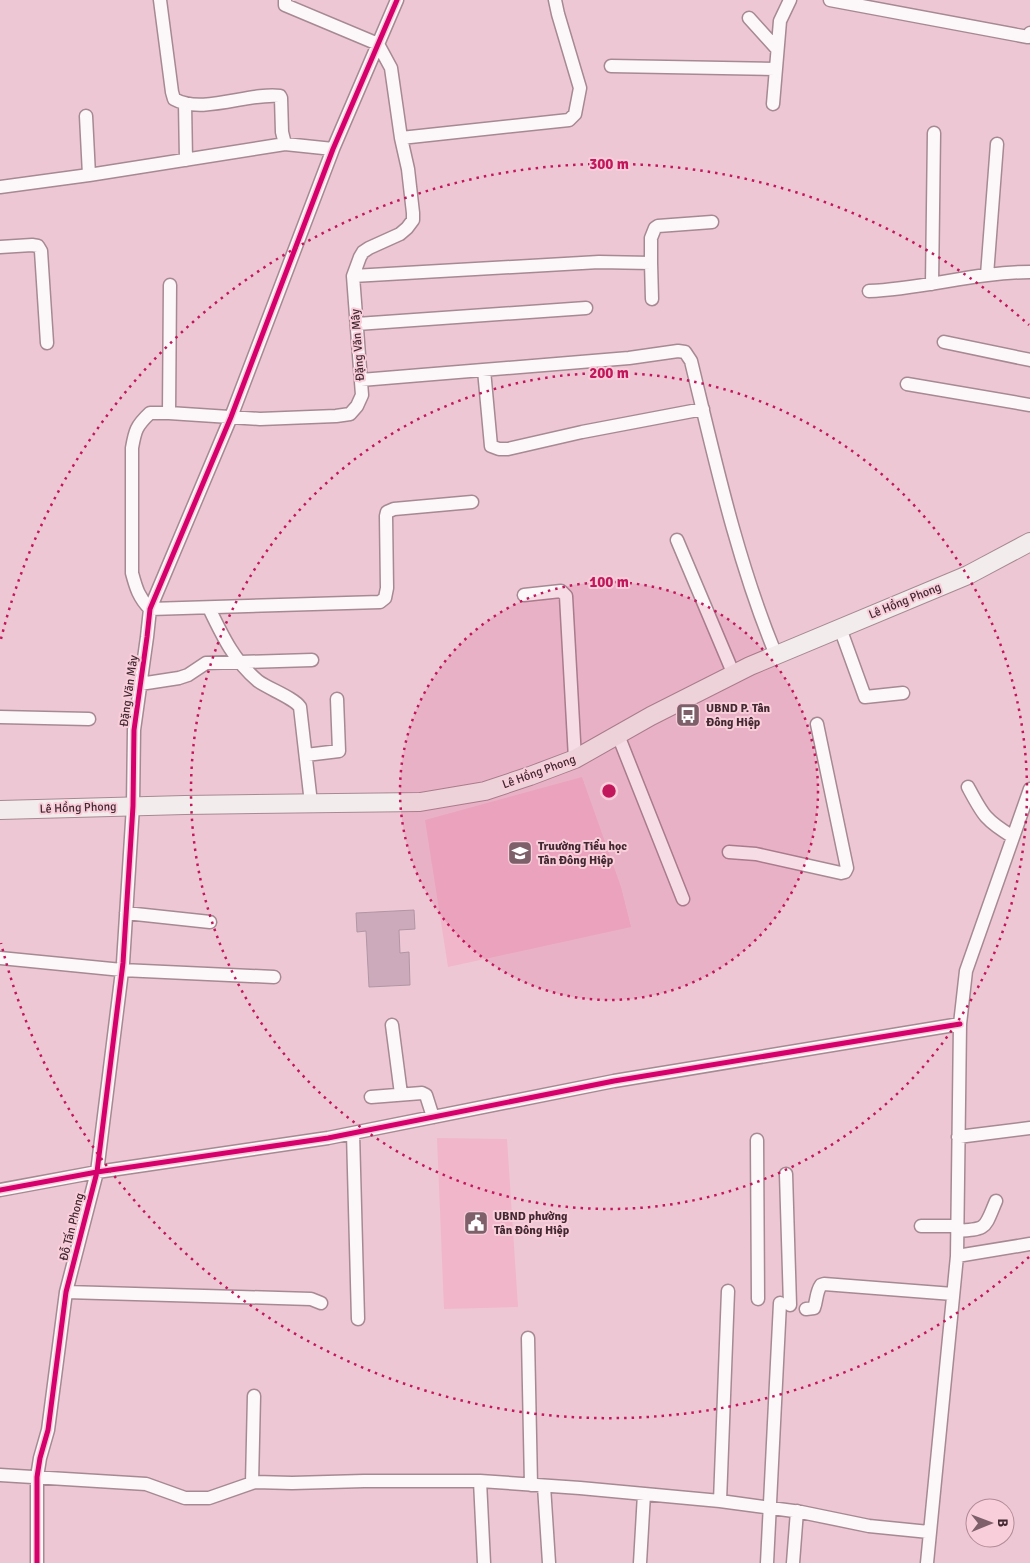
<svg xmlns="http://www.w3.org/2000/svg" width="1030" height="1563" font-family="Signika,sans-serif">
	<style>
		.built { fill: #f1b6ca }
		.building { fill: #cda9bc; stroke: #b196a2 }
		.lines { fill: none; stroke-linecap: round; stroke-linejoin: round }
		.street-casing { stroke: #a68993; stroke-width: 15 }
		.secondary-casing { stroke: #a68993; stroke-width: 20 }
		.street { stroke: #fcf7f9; stroke-width: 12 }
		.secondary { stroke: #f3ecec; stroke-width: 18 }
		.cycleway-casing { stroke: #f9cedb; stroke-width: 8 }
		.cycleway { stroke: #d6006c; stroke-width: 5 }
		.ring { fill: none; stroke: #c2185b; stroke-width: 2.5; stroke-dasharray: 2.5 5 }
		.labels { text-anchor: middle; dominant-baseline: central; stroke-width: 4; stroke-linejoin: round; paint-order: stroke }
		.street-label { font-size: 12px; fill: #422831; stroke: #f9cedb }
		.poi-label { font-size: 12px; font-weight: bold; fill: #422831; stroke: #f9cedb; text-anchor: start }
		.centre { fill: #c2185b; stroke: #f9cedb; stroke-width: 2.5 }
		.ring-label { font-size: 15px; text-anchor: middle; font-weight: bold; fill: #c2185b; stroke: #f9cedb; stroke-width: 4; stroke-linejoin: round; paint-order: stroke }
	</style>
	<rect width="100%" height="100%" fill="#eec7d4"/>
	<!-- built -->
	<path class="built" d="M 582,777 L 621,887 L 631,927 L 448,967 L 425,820 Z
		M 437,1138 L 507,1139 L 518,1307 L 444,1309 Z"/>
	<!-- building -->
	<path class="building" d="M 414,910 L 415,929 L 399,930 L 400,953 L 409,952 L 410,985 L 369,987 L 366,931 L 357,932 L 356,913 Z"/>
	<g class="lines">
		<defs>
			<path id="street" d="M 160,0 L 172,92 L 174,99 C 202,115 250,92 280,96 L 281,98 L 282,132 L 285,144 L 333,149
				M 285,0 L 285,5 L 378,44 L 391,68 L 401,138 L 408,169 L 413,213 L 413,220 L 407,228 L 400,234 L 369,248 L 363,252 L 360,257 L 353,276 L 362,395 L 357,406 L 350,414 L 336,416 L 260,419 L 169,413 L 150,413 C 136,426 135,431 132,448 L 132,573 C 136,588 139,598 150,609 L 380,602 L 385,598 L 387,588 L 386,516 L 387,512 L 394,509 L 472,502
				M 830,0 L 1017,35 L 1028,37 L 1030,33
				M 749,18 L 777,49
				M 611,66 L 775,69
				M 185,103 L 186,160
				M 773,104 L 780,21 L 790,0
				M 401,138 L 569,120 L 575,114 L 580,88 L 558,14 L 555,0
				M 89,175 L 285,144
				M 0,187 L 89,175 L 86,116
				M 0,247 L 32,245 L 38,246 L 41,251 L 47,343
				M 651,263 L 652,299
				M 987,275 L 997,144
				M 353,276 L 599,262 L 651,263 L 651,238 L 655,228 L 658,226 L 712,222
				M 932,284 L 934,133
				M 869,291 C 923,289 976,272 1030,272
				M 357,324 L 586,308
				M 944,342 L 1030,360
				M 484,370 L 491,446 L 499,449 L 508,449 L 582,432 L 703,409
				M 361,380 L 629,358 L 678,351 L 685,352 L 691,361 C 715,460 737,561 776,655
				M 907,384 L 1030,405
				M 169,413 L 170,285
				M 677,540 L 734,675
				M 524,595 L 561,591 L 566,596 L 575,759
				M 209,608 C 222,635 234,661 258,681 C 269,689 294,698 300,707 L 311,803
				M 840,628 L 865,697 L 903,693
				M 140,684 L 179,678 L 188,675 L 206,663 L 312,660
				M 0,717 L 89,719
				M 618,735 L 683,899
				M 306,755 L 339,751 L 337,699
				M 968,787 C 983,815 985,820 1013,837
				M 729,852 L 756,854 L 841,873 L 845,872 L 847,868 L 817,724
				M 126,913 L 210,922
				M 0,958 L 122,970 L 274,977
				M 392,1025 L 401,1094
				M 371,1097 L 422,1093 L 426,1095 L 433,1117
				M 353,1133 L 358,1319
				M 958,1137 L 1030,1128
				M 757,1140 L 758,1299
				M 786,1174 L 790,1305
				M 0,1190 L 97,1172 L 328,1138 L 614,1081 L 960,1024
				M 921,1226 L 957,1226
				M 957,1231 C 988,1229 984,1229 996,1201
				M 957,1256 L 1030,1244
				M 66,1292 L 311,1299 L 321,1303
				M 806,1309 L 814,1308 C 817,1300 816,1292 821,1285 L 824,1284 L 953,1294
				M 528,1338 L 531,1485
				M 0,1475 L 146,1484 L 185,1498 L 209,1498 L 255,1482 L 292,1483 L 364,1481 L 480,1481 L 580,1488 L 720,1501 L 801,1512 L 869,1526 L 929,1532
				M 480,1481 L 484,1563
				M 252,1483 L 254,1396
				M 544,1486 L 549,1563
				M 720,1501 L 728,1291
				M 37,1563 L 37,1477 L 40,1458 L 48,1430 L 66,1292 L 97,1172 L 123,963 L 133,806 L 134,730 L 147,637 L 150,609 L 231,417 L 333,149 L 397,0
				M 640,1563 L 644,1494
				M 767,1563 L 780,1303
				M 793,1563 L 797,1511
				M 927,1563 L 957,1256 L 960,1024 L 966,971 L 1030,789"/>
			<path id="secondary" d="M 0,810 L 185,805 L 420,802 L 485,791 L 530,776 L 575,759 L 651,716 L 750,666 L 968,575 L 1030,542"/>
		</defs>
		<!-- street casing -->
		<use href="#street" class="street-casing"/>
		<!-- secondary casing -->
		<use href="#secondary" class="secondary-casing"/>
		<!-- street -->
		<use href="#street" class="street"/>
		<!-- secondary -->
		<use href="#secondary" class="secondary"/>
		<defs>
			<path id="cycleway" d="M 0,1190 L 97,1172 L 328,1138 L 614,1081 L 960,1024
				M 37,1563 L 37,1477 L 40,1458 L 48,1430 L 66,1292 L 97,1172 L 123,963 L 133,806 L 134,730 L 147,637 L 150,609 L 231,417 L 333,149 L 397,0"/>
		</defs>
		<!-- cycleway casing -->
		<use href="#cycleway" class="cycleway-casing"/>
		<!-- cycleway -->
		<use href="#cycleway" class="cycleway"/>
	</g>
	<!-- distance rings -->
	<circle cx="609" cy="791" r="209" fill="#c2185b" fill-opacity=".12"/>
	<g class="ring">
		<circle cx="609" cy="791" r="209"/>
		<circle cx="609" cy="791" r="418"/>
		<path d="M1029 1257A627 627 0 0 1 1 943M1 639A627 627 0 0 1 1029 325"/>
	</g>
	<!-- icons -->
	<defs>
		<symbol id="bus-square" viewBox="-11 -11 22 22"><rect x="-9" y="-9" width="18" height="18" rx="4" fill="#7e606a" stroke="#f9cedb"/><path d="M-5-6H5V4H4V6H2V4H-2V6H-4V4H-5ZM-3.5-4V0h7V-4ZM-3.5 1.2v1.5H-2V1.2ZM2 1.2v1.5H3.5V1.2Z" fill="#fff"/></symbol>
		<symbol id="school-square" viewBox="-11 -11 22 22"><rect x="-9" y="-9" width="18" height="18" rx="4" fill="#7e606a" stroke="#f9cedb"/><path d="M0-5L7-2L0 1L-7-2ZM-4 1L0 2.5L4 1V4Q0 6-4 4Z" fill="#fff"/></symbol>
		<symbol id="civic-square" viewBox="-11 -11 22 22"><rect x="-9" y="-9" width="18" height="18" rx="4" fill="#7e606a" stroke="#f9cedb"/><path d="M-.6-6.5H3V-4.5H.6V-3L4-1V1h2V6H-6V1h2V-1L-.6-3ZM-1.2 2.5V6h2.4V2.5Z" fill="#fff"/></symbol>
	</defs>
	<g fill-rule="evenodd">
		<use href="#bus-square" x="674" y="701" width="28" height="28"/>
		<use href="#school-square" x="506" y="839" width="28" height="28"/>
		<use href="#civic-square" x="462" y="1209" width="28" height="28"/>
	</g>
	<g class="labels">
		<!-- street labels -->
		<g class="street-label">
			<text transform="translate(358 345) rotate(-94)">Đặng Văn Mây</text>
			<text transform="translate(905 601) rotate(-22)">Lê Hồng Phong</text>
			<text transform="translate(129 691) rotate(-82)">Đặng Văn Mây</text>
			<text transform="translate(539 772) rotate(-20)">Lê Hồng Phong</text>
			<text transform="translate(78 808) rotate(-2)">Lê Hồng Phong</text>
			<text transform="translate(72 1227) rotate(-76)">Đỗ Tấn Phong</text>
		</g>
		<!-- poi labels -->
		<g class="poi-label">
			<text x="706" y="708">UBND P. Tân<tspan x="706" dy="14">Đông Hiệp</tspan></text>
			<text x="538" y="846">Truường Tiểu học<tspan x="538" dy="14">Tân Đông Hiệp</tspan></text>
			<text x="494" y="1216">UBND phường<tspan x="494" dy="14">Tân Đông Hiệp</tspan></text>
		</g>
	</g>
	<circle cx="609" cy="791" r="8" class="centre"/>
	<g class="ring-label">
		<text x="609" y="169">300 m</text>
		<text x="609" y="378">200 m</text>
		<text x="609" y="587">100 m</text>
	</g>
	<!-- north arrow -->
	<g transform="translate(990 1523) rotate(89)"><circle r="24" fill="#f9cedb" stroke="#b08c97"/>
	<path d="M0-4L9 19L0 12L-9 19Z" fill="#7e606a"/>
	<text y="-8" font-size="14" font-weight="bold" text-anchor="middle" fill="#422831">B</text>
	</g>
</svg>
